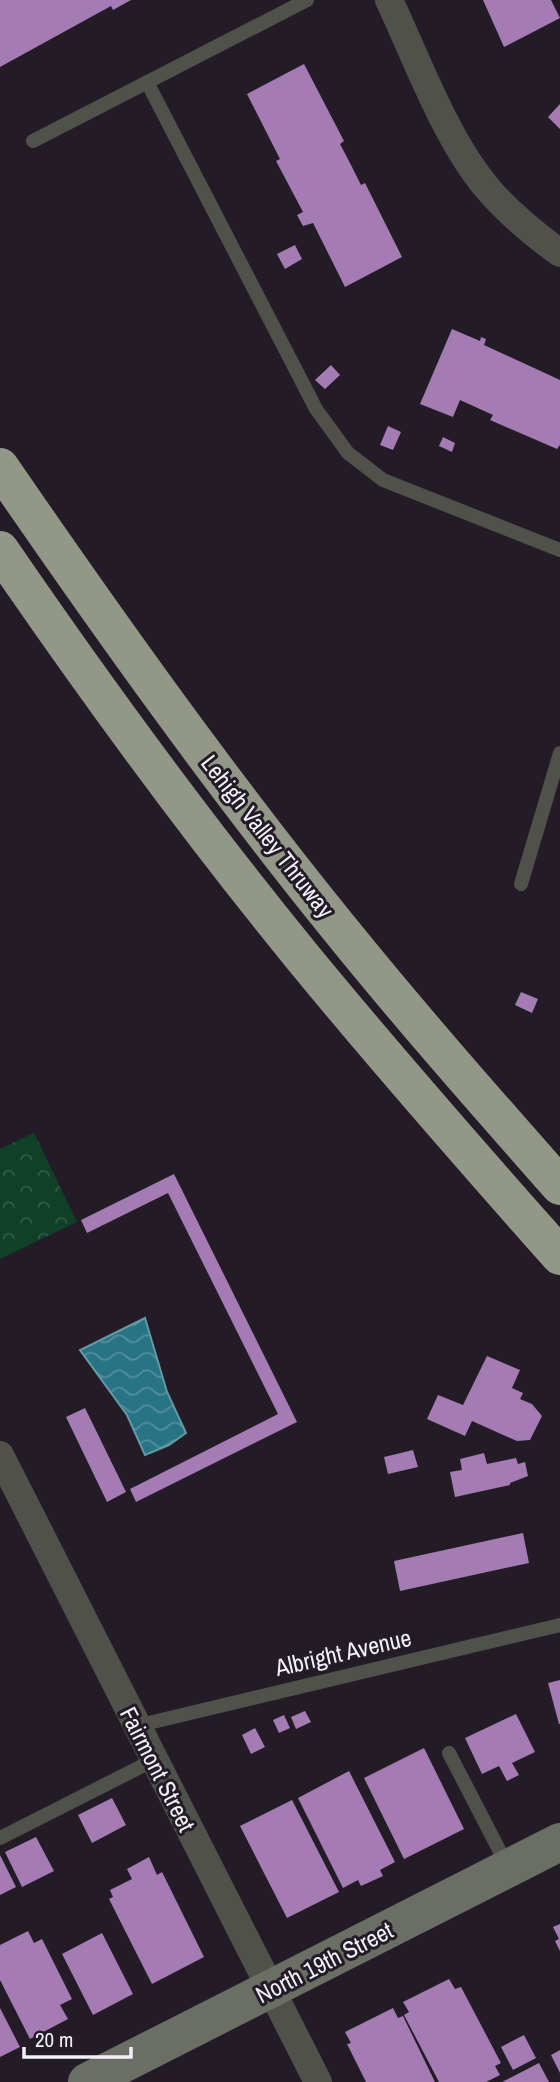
<svg xmlns="http://www.w3.org/2000/svg" width="560" height="2082" font-family="'Archivo Narrow',sans-serif">
	<style>
		.park { fill: url(#park-crowns) }
		.water { fill: url(#water-waves); stroke: #6699a6; stroke-width: 2 }
		.building { fill: #a57bb4 }
		.lines { fill: none; stroke-linecap: round; stroke-linejoin: round }
		.lane { stroke: #50514b; stroke-width: 14 }
		.street { stroke: #50514b; stroke-width: 28 }
		.secondary { stroke: #6b6e64; stroke-width: 38 }
		.highway { stroke: #939787; stroke-width: 38 }
		.labels { text-anchor: middle; dominant-baseline: central; stroke-width: 6; stroke-linejoin: round; paint-order: stroke }
		.street-label { font-size: 24px; fill: #f5eff7; stroke: #231c26 }
	</style>
	<defs>
		<pattern id="park-crowns" width="20" height="18" patternUnits="userSpaceOnUse" patternTransform="scale(1.75)"><rect width="20" height="18" fill="#104028"/><path d="M2 6a3 3 0 1 1 6 0M12 15a3 3 0 1 1 6 0" fill="none" stroke="#335c48"/></pattern>
		<pattern id="water-waves" width="16" height="10" patternUnits="userSpaceOnUse" patternTransform="scale(1.75)"><rect width="16" height="10" fill="#287484"/><path d="M0 5q4-4 8 0t8 0" fill="none" stroke="#528f9c"/></pattern>
	</defs>
	<rect width="100%" height="100%" fill="#231c26"/>
	<!-- park -->
	<path class="park" d="M 34,1133 L 77,1222 L 0,1259 L 0,1149 Z"/>
	<!-- water -->
	<path class="water" d="M 145,1318 L 167,1392 L 186,1433 L 169,1445 L 145,1455 L 127,1415 L 80,1350 Z"/>
	<!-- building -->
	<path class="building" d="M 0,0 L 131,0 L 113,10 L 111,6 L 0,67 Z
		M 483,0 L 551,0 L 560,18 L 504,47 Z
		M 304,64 L 344,141 L 340,144 L 351,165 L 361,185 L 365,183 L 402,257 L 345,287 L 313,223 L 303,226 L 297,215 L 303,212 L 276,161 L 280,159 L 247,94 Z
		M 560,104 L 560,129 L 548,117 Z
		M 295,245 L 302,259 L 285,269 L 277,254 Z
		M 452,329 L 480,341 L 481,337 L 486,339 L 484,345 L 560,380 L 560,445 L 557,449 L 490,420 L 493,415 L 460,400 L 453,417 L 420,404 Z
		M 331,365 L 340,375 L 325,389 L 315,380 Z
		M 388,426 L 401,432 L 393,450 L 380,445 Z
		M 443,437 L 455,443 L 452,452 L 439,446 Z
		M 521,992 L 538,999 L 532,1013 L 515,1005 Z
		M 174,1174 L 297,1422 L 136,1502 L 130,1489 L 278,1414 L 168,1193 L 87,1233 L 81,1220 Z
		M 487,1356 L 520,1370 L 512,1388 L 523,1393 L 520,1399 L 532,1404 L 542,1416 L 530,1440 L 517,1441 L 472,1421 L 465,1436 L 427,1419 L 438,1395 L 463,1405 Z
		M 85,1408 L 126,1492 L 107,1502 L 66,1417 Z
		M 413,1450 L 418,1467 L 388,1474 L 384,1457 Z
		M 484,1453 L 487,1464 L 516,1458 L 518,1464 L 525,1462 L 528,1476 L 510,1483 L 510,1485 L 455,1497 L 450,1472 L 462,1470 L 460,1459 Z
		M 523,1533 L 529,1563 L 400,1591 L 394,1561 Z
		M 560,1680 L 560,1724 L 559,1724 L 548,1683 Z
		M 305,1711 L 311,1722 L 296,1729 L 291,1717 Z
		M 516,1714 L 535,1752 L 512,1763 L 519,1775 L 507,1781 L 499,1766 L 482,1774 L 465,1738 Z
		M 284,1715 L 290,1728 L 279,1733 L 273,1720 Z
		M 255,1728 L 265,1747 L 251,1754 L 242,1735 Z
		M 424,1748 L 464,1829 L 404,1859 L 364,1778 Z
		M 349,1771 L 395,1862 L 380,1870 L 383,1876 L 361,1886 L 358,1880 L 343,1888 L 298,1798 Z
		M 112,1798 L 126,1825 L 92,1843 L 78,1815 Z
		M 292,1800 L 339,1892 L 287,1918 L 240,1826 Z
		M 36,1837 L 54,1871 L 22,1887 L 5,1852 Z
		M 0,1855 L 16,1887 L 0,1895 Z
		M 149,1857 L 157,1875 L 162,1872 L 204,1957 L 152,1984 L 109,1899 L 113,1897 L 110,1890 L 132,1879 L 127,1869 Z
		M 560,1924 L 560,1951 L 555,1941 L 559,1939 L 553,1927 Z
		M 28,1931 L 34,1943 L 42,1939 L 72,1999 L 60,2005 L 68,2019 L 30,2039 L 0,1980 L 0,1945 Z
		M 102,1933 L 133,1994 L 93,2015 L 62,1954 Z
		M 449,1979 L 455,1989 L 461,1987 L 501,2063 L 495,2066 L 500,2075 L 486,2082 L 439,2082 L 404,2015 L 409,2012 L 403,2002 Z
		M 0,2008 L 20,2047 L 0,2057 Z
		M 393,2008 L 398,2018 L 403,2016 L 435,2082 L 366,2082 L 347,2044 L 351,2043 L 345,2032 Z
		M 524,2035 L 536,2058 L 513,2070 L 501,2047 Z
		M 560,2050 L 560,2073 L 551,2055 Z
		M 539,2063 L 549,2082 L 502,2082 Z"/>
	<g class="lines">
		<!-- lane -->
		<path class="lane" d="M 147,82 L 316,409 L 348,453 L 383,480 L 560,550
			M 33,141 L 307,0
			M 521,884 L 560,753
			M 136,1726 L 560,1625
			M 449,1753 L 508,1867
			M 0,1838 L 154,1760"/>
		<!-- street -->
		<path class="street" d="M 389,0 C 417,59 446,140 488,189 C 509,214 534,234 560,253
			M 0,1455 L 318,2082"/>
		<!-- secondary -->
		<path class="secondary" d="M 87,2082 L 560,1842"/>
		<!-- highway -->
		<path class="highway" d="M 0,467 C 108,624 219,780 339,928 C 410,1016 485,1101 560,1186
			M 0,550 C 96,690 196,827 304,959 C 387,1060 473,1158 560,1256"/>
	</g>
	<g class="labels">
		<!-- street labels -->
		<g class="street-label">
			<text transform="translate(268 836) rotate(52)">Lehigh Valley Thruway</text>
			<text transform="translate(343 1652) rotate(-13)">Albright Avenue</text>
			<text transform="translate(158 1769) rotate(63)">Fairmont Street</text>
			<text transform="translate(324 1962) rotate(-27)">North 19th Street</text>
		</g>
	</g>
	<!-- scale -->
	<path d="M24 2047v10h107v-10" fill="none" stroke="#f5eff7" stroke-width="3.5"/>
	<text x="35" y="2047" font-size="21" fill="#f5eff7" stroke="#231c26" stroke-width="5" paint-order="stroke">20 m</text>
</svg>
